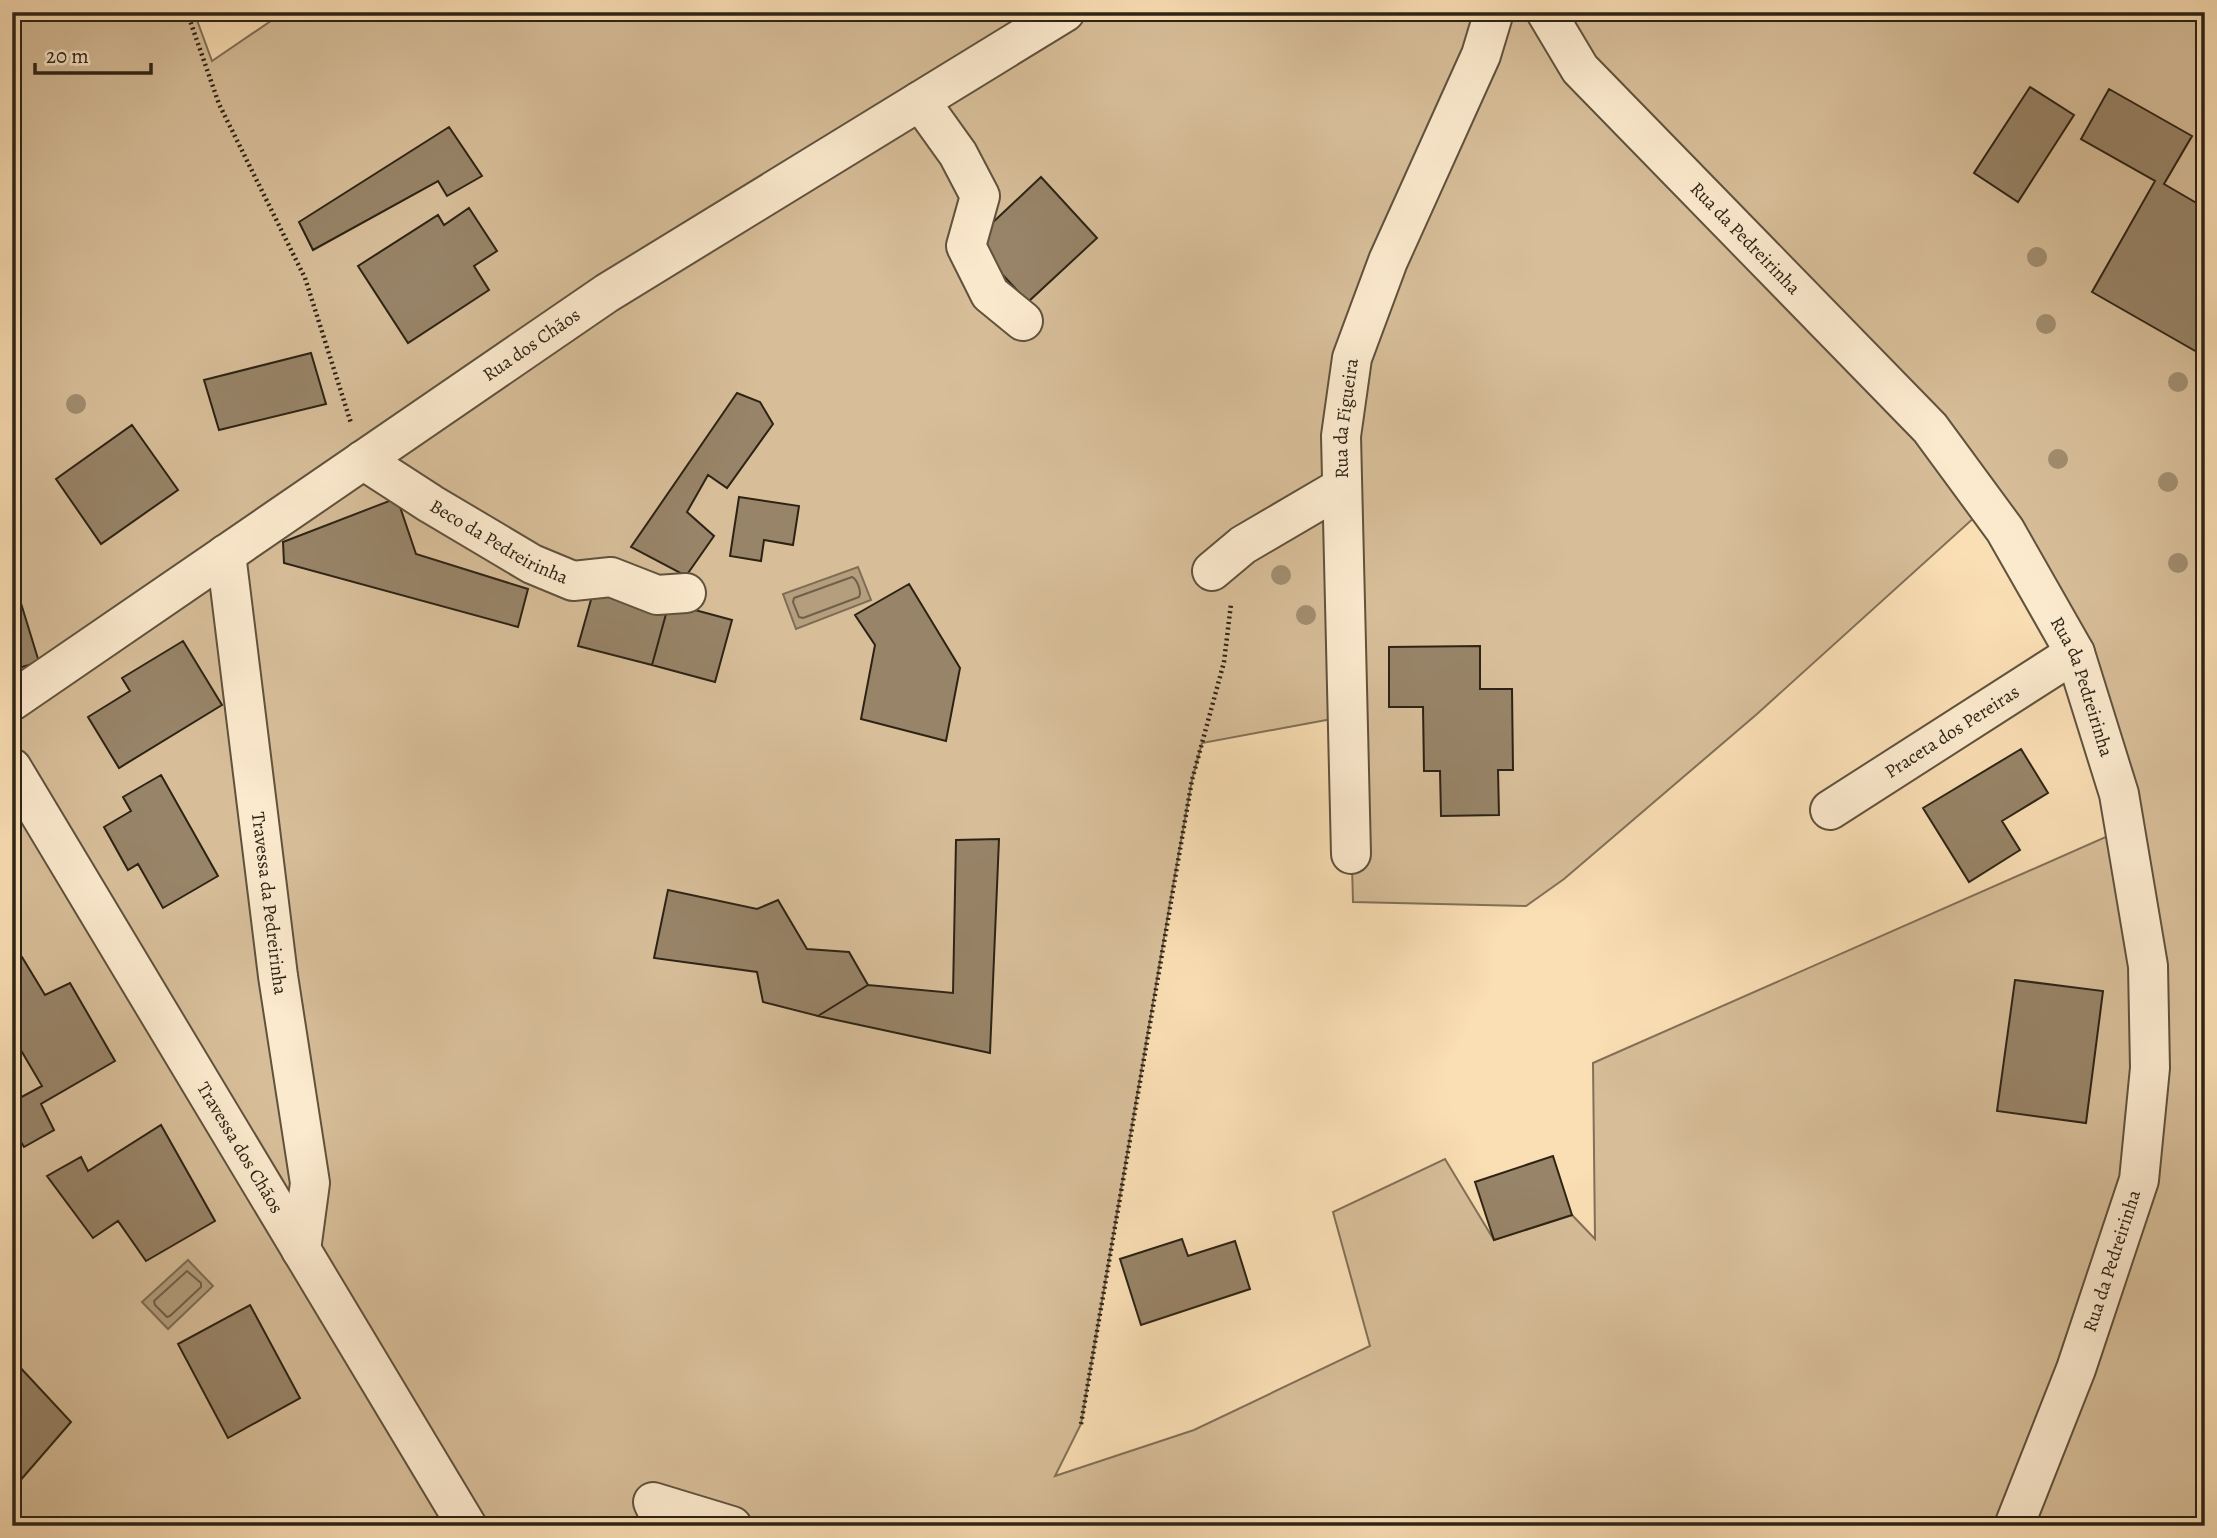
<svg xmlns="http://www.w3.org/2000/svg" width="2217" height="1538" font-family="Alegreya,serif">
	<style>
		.green { fill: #d7be99; stroke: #827057; stroke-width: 2; fill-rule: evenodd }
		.water { fill: #b49e7e; stroke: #7e6d54; stroke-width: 2 }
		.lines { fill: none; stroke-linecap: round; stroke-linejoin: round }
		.shore { stroke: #70604a; stroke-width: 2 }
		.building { fill: #988468; stroke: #2d2315; stroke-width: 2 }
		.street-casing { stroke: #60523d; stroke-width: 42 }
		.path { stroke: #2d2315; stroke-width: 4.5; stroke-dasharray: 2 3.5; stroke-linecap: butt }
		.street { stroke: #fceace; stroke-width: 38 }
		.tree { fill: #a18d6f }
		.labels { text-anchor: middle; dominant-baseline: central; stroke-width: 6; stroke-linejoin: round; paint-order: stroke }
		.street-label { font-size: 19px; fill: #2d2315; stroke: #fceace }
	</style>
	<rect width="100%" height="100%" fill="#fadeb4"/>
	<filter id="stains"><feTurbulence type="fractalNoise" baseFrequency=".00286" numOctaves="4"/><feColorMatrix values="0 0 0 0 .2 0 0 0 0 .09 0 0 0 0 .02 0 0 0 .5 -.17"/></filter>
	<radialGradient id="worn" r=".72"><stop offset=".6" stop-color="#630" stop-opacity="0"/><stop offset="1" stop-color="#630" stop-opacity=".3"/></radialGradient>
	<!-- green -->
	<path class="green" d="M 194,12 L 212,61 L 284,12 L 2205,12 L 2205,1526 L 12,1526 L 12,13 ZM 1987,506 L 2119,794 L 2124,829 L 1593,1063 L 1595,1239 L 1572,1215 L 1494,1240 L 1445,1159 L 1333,1212 L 1370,1346 L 1194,1430 L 1055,1476 L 1081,1424 L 1170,903 L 1192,780 L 1202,743 L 1348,716 L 1353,902 L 1526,906 L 1564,879 L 1757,714 Z"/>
	<!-- water -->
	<path class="water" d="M 858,567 L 871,600 L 796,629 L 783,594 Z
		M 188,1260 L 213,1286 L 168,1329 L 142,1302 Z"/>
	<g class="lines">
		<!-- shore -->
		<path class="shore" d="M 852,577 C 857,579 862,592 859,597 L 803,618 L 799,617 L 793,602 L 794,598 Z
			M 187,1271 L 201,1283 L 201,1287 L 170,1316 L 167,1317 L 155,1305 L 154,1301 Z"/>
	</g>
	<!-- building -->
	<path class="building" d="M 2030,87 L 2074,115 L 2018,202 L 1974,173 Z
		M 2109,89 L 2192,136 L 2164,184 L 2205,208 L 2205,339 L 2197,352 L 2092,292 L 2155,181 L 2081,139 Z
		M 449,127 L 482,176 L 447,196 L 438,181 L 313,250 L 299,222 Z
		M 1041,177 L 1097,238 L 1028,302 L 972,242 Z
		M 469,208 L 497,251 L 474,266 L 489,290 L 408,343 L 358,266 L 438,215 L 444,225 Z
		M 311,353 L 326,404 L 219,430 L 204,380 Z
		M 737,393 L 760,402 L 773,424 L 727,488 L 708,475 L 687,512 L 714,536 L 686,576 L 631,547 Z
		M 132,425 L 178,490 L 101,544 L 56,479 Z
		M 739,497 L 799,506 L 793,545 L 764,540 L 761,561 L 730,556 Z
		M 397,498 L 416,554 L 528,589 L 518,627 L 284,563 L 283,542 Z
		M 12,574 L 39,662 L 12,670 Z
		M 596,582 L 669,603 L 652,665 L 578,646 Z
		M 909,584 L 960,668 L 946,741 L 861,719 L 875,645 L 855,615 Z
		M 669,603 L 732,620 L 715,682 L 652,665 Z
		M 183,641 L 222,705 L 119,768 L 88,717 L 130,691 L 122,678 Z
		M 1480,646 L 1480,689 L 1512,689 L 1513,770 L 1498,770 L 1499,815 L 1441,816 L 1440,771 L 1424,771 L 1423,707 L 1389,707 L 1389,647 Z
		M 2021,749 L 2048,793 L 2002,821 L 2020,850 L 1969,882 L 1923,808 Z
		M 161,775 L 218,876 L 163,908 L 138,864 L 128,870 L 104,827 L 131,811 L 123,797 Z
		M 999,839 L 990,1053 L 818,1016 L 868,985 L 953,993 L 956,840 Z
		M 668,890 L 757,909 L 778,900 L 807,949 L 849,952 L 868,985 L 818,1016 L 763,1002 L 757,972 L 654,958 Z
		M 22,957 L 45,995 L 70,983 L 115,1061 L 41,1104 L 54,1130 L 24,1147 L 12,1127 L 12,1102 L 42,1086 L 12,1035 L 12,1016 L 20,1011 L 12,996 L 12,963 Z
		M 2015,980 L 2103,991 L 2086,1123 L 1997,1111 Z
		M 161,1125 L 215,1221 L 146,1261 L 118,1221 L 93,1238 L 47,1176 L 81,1157 L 88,1171 Z
		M 1553,1156 L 1572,1215 L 1494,1240 L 1475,1182 Z
		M 1182,1239 L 1188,1256 L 1235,1241 L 1250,1289 L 1141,1325 L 1120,1259 Z
		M 250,1305 L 300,1398 L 228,1438 L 178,1344 Z
		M 16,1363 L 71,1422 L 12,1490 L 12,1367 Z"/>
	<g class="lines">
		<defs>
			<g id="street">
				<path id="s1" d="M 1546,12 L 1580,69 L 1930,428 L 2005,530 L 2075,653 L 2119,794 L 2148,966 L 2150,1068 L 2139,1180 L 2076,1369 L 2014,1526"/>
				<path d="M 920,101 L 958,154 L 980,196 L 966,246 L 990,294 L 1023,321"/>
				<path id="s2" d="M 363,460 L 431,504 L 532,564 L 573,581 L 611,577 L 657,595 L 686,593"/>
				<path id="s3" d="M 226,554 L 278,976 L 310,1183 L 301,1250"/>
				<path d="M 1212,571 L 1243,545 L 1342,487"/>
				<path id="s4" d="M 12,701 L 607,293 L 1065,12"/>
				<path id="s5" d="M 12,768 L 467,1526"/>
				<path id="s6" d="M 1830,810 L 2075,653"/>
				<path id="s7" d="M 1351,854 L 1341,436 L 1352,358 L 1388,261 L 1481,55 L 1494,12"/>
				<path d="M 664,1526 L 653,1502 L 732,1526"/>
			</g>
		</defs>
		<!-- street casing -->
		<use href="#street" class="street-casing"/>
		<!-- path -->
		<path class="path" d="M 187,12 L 219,104 L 305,278 L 351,423
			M 1081,1424 L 1192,780 L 1224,662 L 1231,604"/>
		<!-- street -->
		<use href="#street" class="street"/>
	</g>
	<!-- trees -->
	<g class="tree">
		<circle cx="2037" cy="257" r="10"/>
		<circle cx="2046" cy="324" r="10"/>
		<circle cx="2178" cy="382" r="10"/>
		<circle cx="76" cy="404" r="10"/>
		<circle cx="2058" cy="459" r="10"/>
		<circle cx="2168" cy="482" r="10"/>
		<circle cx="2178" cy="563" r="10"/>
		<circle cx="1281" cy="575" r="10"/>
		<circle cx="1306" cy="615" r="10"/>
	</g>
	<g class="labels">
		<!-- street labels -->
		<g class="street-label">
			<text stroke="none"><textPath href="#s1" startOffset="303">Rua da Pedreirinha</textPath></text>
			<text stroke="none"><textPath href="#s4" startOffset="630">Rua dos Chãos</textPath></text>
			<text stroke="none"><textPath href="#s7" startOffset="436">Rua da Figueira</textPath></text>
			<text stroke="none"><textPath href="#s2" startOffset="159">Beco da Pedreirinha</textPath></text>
			<text stroke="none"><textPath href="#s1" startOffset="870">Rua da Pedreirinha</textPath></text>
			<text stroke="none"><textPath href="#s6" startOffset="145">Praceta dos Pereiras</textPath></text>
			<text stroke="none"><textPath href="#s3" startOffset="352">Travessa da Pedreirinha</textPath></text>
			<text stroke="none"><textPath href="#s5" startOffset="443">Travessa dos Chãos</textPath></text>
			<text transform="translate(2112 1261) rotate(-72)">Rua da Pedreirinha</text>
		</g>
	</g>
	<!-- margin -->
	<rect width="2217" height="1538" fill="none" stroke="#fadeb4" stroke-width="42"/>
	<rect x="14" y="14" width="2189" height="1510" fill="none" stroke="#2d2315" stroke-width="3.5"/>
	<rect x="21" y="21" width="2175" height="1496" fill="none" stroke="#2d2315" stroke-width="2"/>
	<!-- scale -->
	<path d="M35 63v10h116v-10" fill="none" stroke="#2d2315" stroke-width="3.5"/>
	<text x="46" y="63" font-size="21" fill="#2d2315" stroke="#fceace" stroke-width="5" paint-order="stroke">20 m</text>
	<rect width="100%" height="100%" filter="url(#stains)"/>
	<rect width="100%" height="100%" fill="url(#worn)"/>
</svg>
